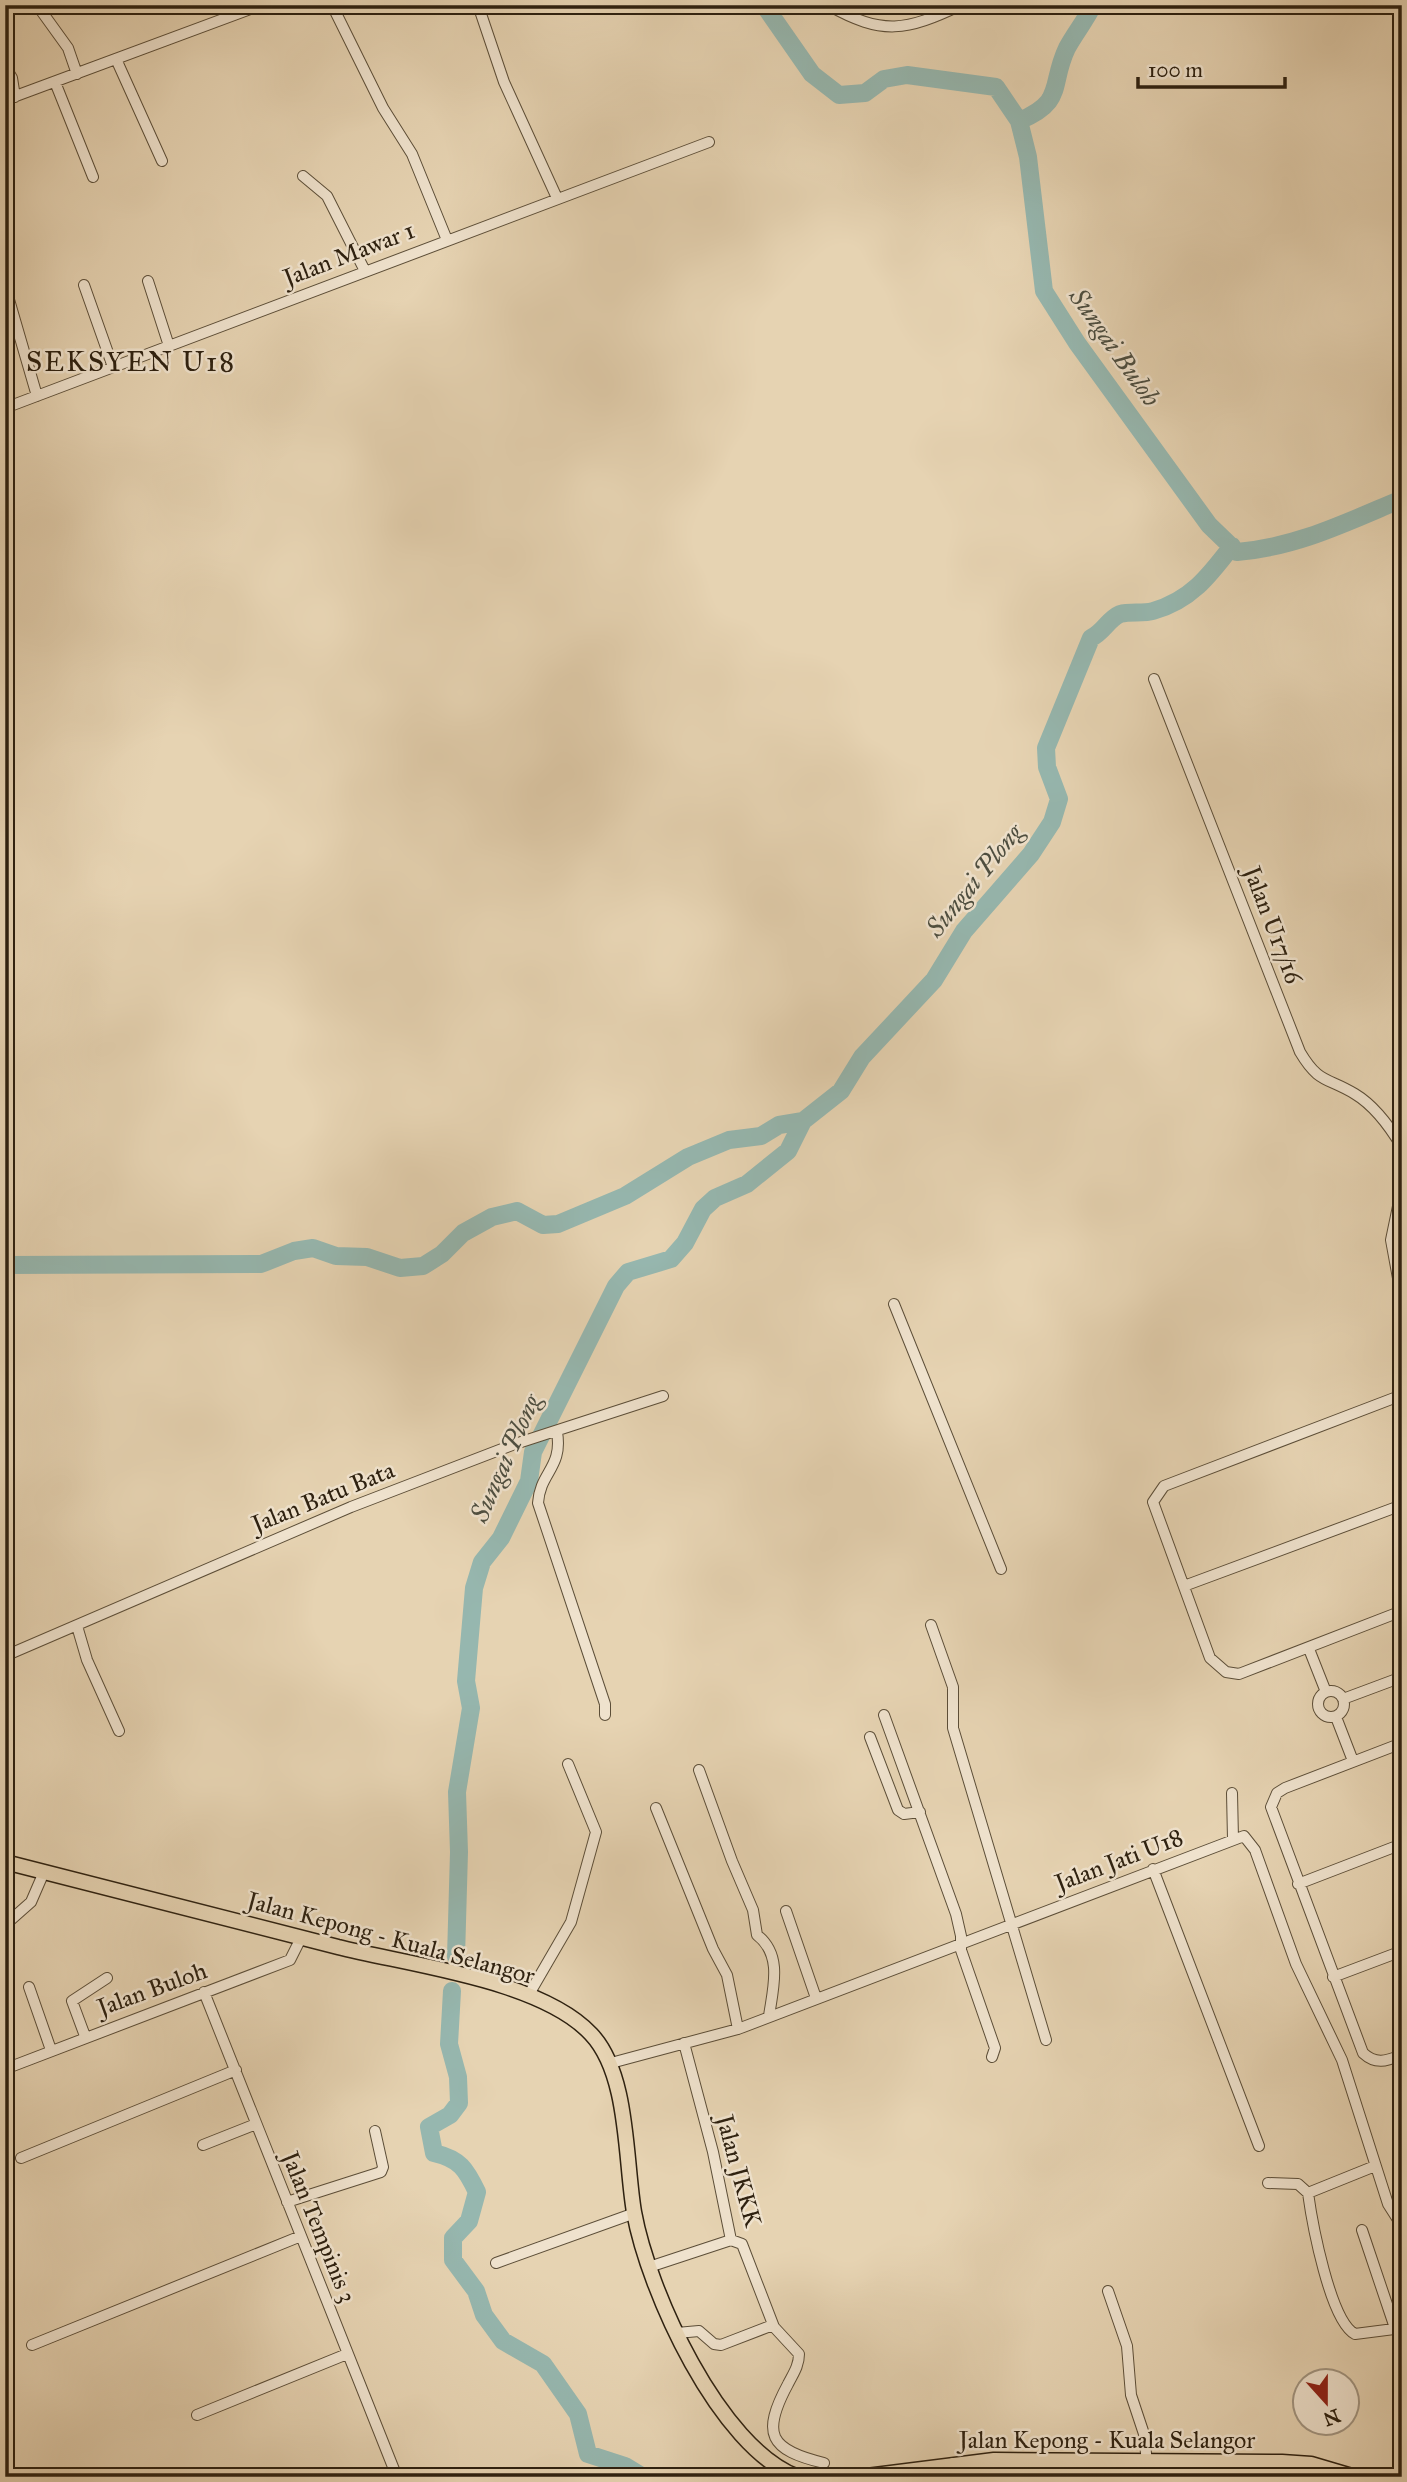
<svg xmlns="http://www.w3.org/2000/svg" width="1407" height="2482" font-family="'IM FELL Great Primer',serif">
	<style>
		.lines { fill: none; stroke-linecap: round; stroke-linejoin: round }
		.river { stroke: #96b7af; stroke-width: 18 }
		.minor-casing { stroke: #5c4e38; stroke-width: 12 }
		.highway-casing { stroke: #2e2110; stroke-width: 17 }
		.minor { stroke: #efe2cd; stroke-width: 10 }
		.highway { stroke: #e6d3b2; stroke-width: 14 }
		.labels { text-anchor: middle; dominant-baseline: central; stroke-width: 5; stroke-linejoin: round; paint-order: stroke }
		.street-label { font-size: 24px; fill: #2e2110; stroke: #efe2cd }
		.water-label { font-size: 26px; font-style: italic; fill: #4d4e40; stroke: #efe2cd }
		.quarter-label { font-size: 28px; letter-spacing: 2px; fill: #2e2110; stroke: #efe2cd }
	</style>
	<rect width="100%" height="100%" fill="#e6d3b2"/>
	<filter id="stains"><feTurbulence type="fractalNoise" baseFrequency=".00286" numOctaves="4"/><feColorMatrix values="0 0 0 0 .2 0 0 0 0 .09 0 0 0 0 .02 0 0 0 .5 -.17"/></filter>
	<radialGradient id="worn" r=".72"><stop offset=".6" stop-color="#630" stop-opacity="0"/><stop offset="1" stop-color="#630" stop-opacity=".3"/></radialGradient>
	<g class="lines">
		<!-- river -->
		<path class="river" d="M 764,5 L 812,74 L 839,95 L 865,93 L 884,79 L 907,75 L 996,87 L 1019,121 L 1028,157 L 1044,291 L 1077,343 L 1209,525 L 1237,552 C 1297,547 1347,522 1402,499
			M 1019,121 C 1066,101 1049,86 1067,48 C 1075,33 1086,20 1093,5
			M 5,1265 L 261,1264 L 294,1251 L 313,1248 L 336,1256 L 367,1257 L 400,1268 L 423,1266 L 442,1254 L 463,1233 L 492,1217 L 517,1211 L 543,1225 L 558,1224 L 625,1196 L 688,1157 L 729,1140 L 761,1136 L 779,1125 L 803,1121
			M 456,1957 L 459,1852 L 457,1792 L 471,1708 L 466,1681 L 474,1588 L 482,1562 L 501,1538 L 529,1481 L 533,1452 L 616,1286 L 628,1272 L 671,1259 L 685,1243 L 703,1209 L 715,1198 L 747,1184 L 788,1151 L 803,1121 L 841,1091 L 862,1057 L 934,980 L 964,931 L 1031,854 L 1052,822 L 1059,799 L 1047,767 L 1046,748 L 1091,638 C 1104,632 1108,619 1120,614 C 1130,611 1143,614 1153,611 C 1191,600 1209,576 1232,546
			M 452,1991 L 449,2044 L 458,2077 L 459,2103 L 450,2115 L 429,2127 L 434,2153 C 460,2159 466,2169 477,2192 L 469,2221 L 453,2238 L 453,2260 L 476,2291 L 484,2315 L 503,2341 L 543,2364 L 578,2414 L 588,2454 L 625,2466 L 643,2477"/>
		<defs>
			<path id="minor" d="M 37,5 L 68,48 L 77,74
				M 332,5 L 383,108 L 412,154 L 447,240
				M 478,5 L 504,82 L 557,198
				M 828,5 C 883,36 906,31 961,5
				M 116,59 L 162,161
				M 5,66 L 12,78 L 15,97
				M 55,82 L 93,177
				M 5,100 L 261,5
				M 303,176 L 327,196 L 365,271
				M 148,281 L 169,346
				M 84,285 L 113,367
				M 5,286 L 37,396
				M 5,408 L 709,142
				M 1154,679 L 1300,1052 C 1319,1084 1327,1077 1355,1094 C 1375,1106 1390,1127 1402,1147
				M 1402,1187 L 1391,1240 L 1402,1300
				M 894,1304 L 1001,1569
				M 1402,1395 L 1164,1486 L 1153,1502 L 1210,1658 L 1226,1672 L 1239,1674 L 1402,1611
				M 557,1432 C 563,1468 540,1472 538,1503 L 605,1704 L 605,1715
				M 1184,1586 L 1402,1505
				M 931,1625 L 953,1687 L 953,1728 L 1046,2040
				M 77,1626 L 87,1660 L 119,1731
				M 1309,1649 L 1326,1692
				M 5,1656 L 351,1507 L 515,1444 L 663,1396
				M1318 1704a13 13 0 1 1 26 0a13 13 0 1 1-26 0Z
				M 1343,1699 L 1402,1677
				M 884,1715 L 956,1914 L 961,1936 L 961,1950 L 995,2048 L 992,2057
				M 1336,1717 L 1353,1761
				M 870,1737 L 898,1810 L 904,1814 L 920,1812
				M 1402,1743 L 1285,1788 L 1277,1793 L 1271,1807 L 1363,2053 C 1376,2065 1386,2061 1402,2055
				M 699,1770 L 732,1861 L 753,1910 L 757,1935 C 783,1955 773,1988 769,2016
				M 1232,1793 L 1233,1839
				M 656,1808 L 713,1949 L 727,1975 L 738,2029
				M 1153,1869 L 1259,2146
				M 1298,1884 L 1402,1844
				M 786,1911 L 816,1998
				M 5,1925 L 31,1902 L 44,1872
				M 1333,1977 L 1402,1951
				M 29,1987 L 51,2050
				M 204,1992 L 397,2477
				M 528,1996 L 571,1922 L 596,1832 L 568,1764
				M 85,2036 L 72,2001 L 107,1978
				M 684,2043 L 713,2152 L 731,2240 L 742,2244 L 774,2327 L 799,2354 C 799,2366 793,2374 788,2384 C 761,2434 769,2450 824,2463
				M 611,2063 L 738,2029 L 1244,1836 L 1255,1850 L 1296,1964 L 1342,2060 L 1388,2204 L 1402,2226
				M 5,2069 L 290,1960 L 301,1938
				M 203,2145 L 256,2124
				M 21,2158 L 236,2070
				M 1268,2183 L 1298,2184 L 1308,2193 L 1375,2166
				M 1308,2193 C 1312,2222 1330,2321 1355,2334 L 1402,2328
				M 287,2202 L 381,2172 L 383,2167 L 375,2131
				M 1362,2230 L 1395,2328
				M 496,2263 L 635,2213
				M 649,2267 L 731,2240
				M 1108,2291 L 1127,2346 L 1131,2395 L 1144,2434 L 1147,2463
				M 677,2333 L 699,2331 L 714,2344 L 721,2345 L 773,2325
				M 32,2345 L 301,2236
				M 197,2415 L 347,2354
				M 1019,2460 L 1025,2477
				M 1213,2462 L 1214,2477
				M 953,2463 L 960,2477"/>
			<path id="highway" d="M 5,1862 C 116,1891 227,1919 338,1947 C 409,1965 541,1980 591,2034 C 629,2074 625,2159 634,2212 C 648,2290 719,2448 798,2477
				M 859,2477 L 994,2460 L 1282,2462 L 1311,2464 L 1355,2477"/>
		</defs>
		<!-- minor casing -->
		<use href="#minor" class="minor-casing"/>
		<!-- highway casing -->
		<use href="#highway" class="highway-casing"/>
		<!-- minor -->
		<use href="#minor" class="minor"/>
		<!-- highway -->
		<use href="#highway" class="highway"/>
	</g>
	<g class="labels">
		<!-- street labels -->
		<g class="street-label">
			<text transform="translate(349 254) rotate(-21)">Jalan Mawar 1</text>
			<text transform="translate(1273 925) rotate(69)">Jalan U17/16</text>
			<text transform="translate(323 1497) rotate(-22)">Jalan Batu Bata</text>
			<text transform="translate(1119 1860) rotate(-21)">Jalan Jati U18</text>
			<text transform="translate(391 1938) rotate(15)">Jalan Kepong - Kuala Selangor</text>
			<text transform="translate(152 1989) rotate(-20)">Jalan Buloh</text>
			<text transform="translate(739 2171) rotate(75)">Jalan JKKK</text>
			<text transform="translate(319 2227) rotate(68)">Jalan Tempinis 3</text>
			<text x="1107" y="2440">Jalan Kepong - Kuala Selangor</text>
		</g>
		<!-- water labels -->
		<g class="water-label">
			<text transform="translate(1115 347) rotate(55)">Sungai Buloh</text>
			<text transform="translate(974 880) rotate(-51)">Sungai Plong</text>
			<text transform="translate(505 1458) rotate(-66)">Sungai Plong</text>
		</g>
		<!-- quarter labels -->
		<g class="quarter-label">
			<text x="131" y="361">SEKSYEN U18</text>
		</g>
	</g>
	<!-- margin -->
	<rect width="1407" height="2482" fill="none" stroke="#e6d3b2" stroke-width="28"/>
	<rect x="7" y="7" width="1393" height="2468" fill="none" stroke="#2e2110" stroke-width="3.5"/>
	<rect x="14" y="14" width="1379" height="2454" fill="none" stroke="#2e2110" stroke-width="2"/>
	<!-- north arrow -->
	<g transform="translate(1326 2402) rotate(159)"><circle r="33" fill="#efe2cd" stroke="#a29581" stroke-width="2"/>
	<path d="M0-5L12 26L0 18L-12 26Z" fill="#8f2418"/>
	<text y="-10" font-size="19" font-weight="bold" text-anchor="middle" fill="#2e2110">N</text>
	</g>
	<!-- scale -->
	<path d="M1138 77v10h147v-10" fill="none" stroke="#2e2110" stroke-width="3.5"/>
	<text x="1148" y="77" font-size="21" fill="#2e2110" stroke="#efe2cd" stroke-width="5" paint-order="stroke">100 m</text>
	<rect width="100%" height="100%" filter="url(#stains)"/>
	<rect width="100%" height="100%" fill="url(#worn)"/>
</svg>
